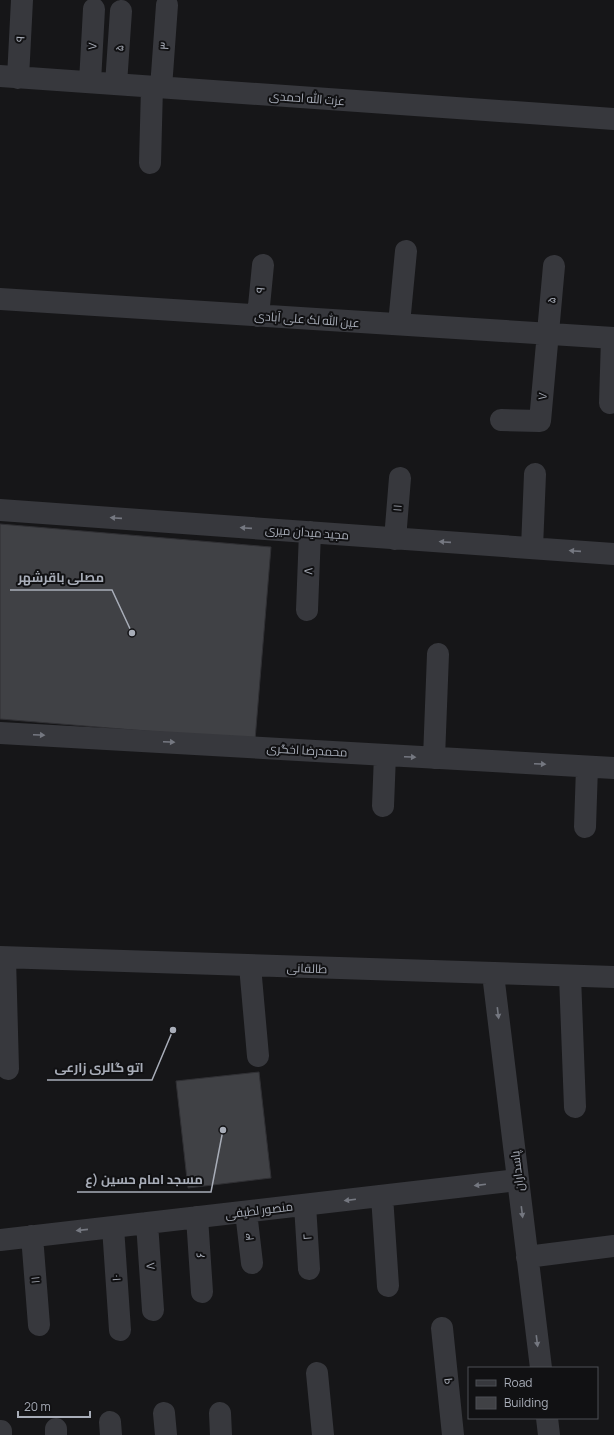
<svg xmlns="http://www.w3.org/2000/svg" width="614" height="1435" font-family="Manrope,Cairo,sans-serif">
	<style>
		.building { fill: #404145; stroke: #303034 }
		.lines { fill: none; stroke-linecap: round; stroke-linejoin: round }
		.minor { stroke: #37383d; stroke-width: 22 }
		.oneway { fill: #757881 }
		.labels { text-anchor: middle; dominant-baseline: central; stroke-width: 4; stroke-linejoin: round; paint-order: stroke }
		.street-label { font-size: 12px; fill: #a8adb8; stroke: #111113 }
		.leader { fill: none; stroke: #a8adb8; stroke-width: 1.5 }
		.callout-dot { fill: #a8adb8; stroke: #111113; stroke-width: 1.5 }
		.callout-label { font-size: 13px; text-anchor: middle; font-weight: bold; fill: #a8adb8; stroke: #111113; stroke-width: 4; stroke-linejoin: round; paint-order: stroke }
	</style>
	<rect width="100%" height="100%" fill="#161618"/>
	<!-- building -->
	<path class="building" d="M 0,524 L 271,547 L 255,740 L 0,719 Z
		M 259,1072 L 271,1178 L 188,1188 L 176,1081 Z"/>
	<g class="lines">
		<!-- minor -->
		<path class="minor" d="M 0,76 L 614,119
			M 18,78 L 22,0
			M 90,82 L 94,9
			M 116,84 L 121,11
			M 161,88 L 167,5
			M 150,163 L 152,87
			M 0,299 L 614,338
			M 258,316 L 263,265
			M 399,324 L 406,251
			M 610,403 L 612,338
			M 501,420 L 540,421 L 554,266
			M 0,510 L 614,554
			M 395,539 L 400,478
			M 532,548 L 535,474
			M 307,610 L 310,532
			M 0,733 L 614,768
			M 434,758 L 438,654
			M 383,806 L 385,755
			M 585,827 L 587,767
			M 0,957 L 614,977
			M 5,958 L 8,1069
			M 250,966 L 258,1056
			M 493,974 L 541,1368
			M 570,976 L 575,1107
			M 382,1196 L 388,1286
			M 305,1205 L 309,1269
			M 246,1212 L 252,1263
			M 197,1217 L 202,1292
			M 147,1223 L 153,1310
			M 113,1227 L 120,1330
			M 32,1236 L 39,1325
			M 0,1240 L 518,1180
			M 527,1257 L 614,1246
			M 442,1328 L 453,1435
			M 317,1373 L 323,1435
			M 164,1413 L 166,1435
			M 220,1413 L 221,1435
			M 547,1418 L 549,1435
			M 110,1422 L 111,1435
			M 56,1429 L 56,1435
			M 1,1431 L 1,1435"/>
	</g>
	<!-- one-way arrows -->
	<defs><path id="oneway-solid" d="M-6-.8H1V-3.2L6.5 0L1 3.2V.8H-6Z"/></defs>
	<g class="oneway">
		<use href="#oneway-solid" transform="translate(116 518) rotate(-176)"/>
		<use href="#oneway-solid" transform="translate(246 528) rotate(-176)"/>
		<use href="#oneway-solid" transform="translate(445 542) rotate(-176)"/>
		<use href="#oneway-solid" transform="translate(575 551) rotate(-176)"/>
		<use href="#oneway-solid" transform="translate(39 735) rotate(3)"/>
		<use href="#oneway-solid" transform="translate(169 742) rotate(3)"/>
		<use href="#oneway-solid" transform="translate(410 757) rotate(3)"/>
		<use href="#oneway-solid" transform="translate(540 764) rotate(3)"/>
		<use href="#oneway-solid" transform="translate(498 1013) rotate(83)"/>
		<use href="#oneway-solid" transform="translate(480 1185) rotate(173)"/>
		<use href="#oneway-solid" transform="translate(350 1200) rotate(173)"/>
		<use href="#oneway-solid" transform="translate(522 1212) rotate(83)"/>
		<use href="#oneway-solid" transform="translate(82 1230) rotate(174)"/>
		<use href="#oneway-solid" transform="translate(537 1341) rotate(83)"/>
	</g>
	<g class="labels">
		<!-- street labels -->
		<g class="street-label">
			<text transform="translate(20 39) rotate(-87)">۹</text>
			<text transform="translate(92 46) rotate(-87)">۷</text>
			<text transform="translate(164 46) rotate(-86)">۳</text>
			<text transform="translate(119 48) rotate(-86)">۵</text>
			<text transform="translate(307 98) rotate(4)">عزت الله احمدی</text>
			<text transform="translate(260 290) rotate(-85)">۹</text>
			<text transform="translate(551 300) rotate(-85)">۵</text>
			<text transform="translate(307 319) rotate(4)">عین الله لک علی آبادی</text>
			<text transform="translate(542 396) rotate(-85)">۷</text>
			<text transform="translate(397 508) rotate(-86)">۱۱</text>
			<text transform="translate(307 532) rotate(4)">مجید میدان میری</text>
			<text transform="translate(308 571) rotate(-88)">۸</text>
			<text transform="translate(307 750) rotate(3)">محمدرضا اخگری</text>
			<text transform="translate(307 968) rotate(2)">طالقانی</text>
			<text transform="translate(517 1171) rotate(-97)">پاسداران</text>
			<text transform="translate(259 1210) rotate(-7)">منصور لطیفی</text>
			<text transform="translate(249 1237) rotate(-97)">۴</text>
			<text transform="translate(307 1237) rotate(-94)">۲</text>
			<text transform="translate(200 1255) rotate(-93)">۶</text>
			<text transform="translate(150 1266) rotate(-94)">۸</text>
			<text transform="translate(116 1278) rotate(-94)">۱۰</text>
			<text transform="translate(35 1280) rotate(-95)">۱۱</text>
			<text transform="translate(448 1381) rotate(-96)">۹</text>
		</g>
	</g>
	<!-- callouts -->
	<path class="leader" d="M132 633L112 590H10M173 1030L152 1080H47M223 1130L211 1192H77"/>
	<g class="callout-dot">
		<circle cx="132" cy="633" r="4"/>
		<circle cx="173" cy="1030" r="4"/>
		<circle cx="223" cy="1130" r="4"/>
	</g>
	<g class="callout-label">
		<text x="61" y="582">مصلی باقرشهر</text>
		<text x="99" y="1072">اتو گالری زارعی</text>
		<text x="144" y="1184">مسجد امام حسین (ع</text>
	</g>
	<!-- legend -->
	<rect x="468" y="1367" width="130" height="52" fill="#111113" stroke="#4d4f55"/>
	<rect x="476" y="1380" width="20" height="6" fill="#37383d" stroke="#4d4f55"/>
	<text x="504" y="1387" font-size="12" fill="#a8adb8">Road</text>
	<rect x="476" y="1397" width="20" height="12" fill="#404145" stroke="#4d4f55"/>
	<text x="504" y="1407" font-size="12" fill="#a8adb8">Building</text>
	<!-- scale -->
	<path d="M18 1411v6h72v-6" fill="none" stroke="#a8adb8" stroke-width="2"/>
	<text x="24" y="1411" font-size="12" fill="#a8adb8" stroke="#111113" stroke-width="3" paint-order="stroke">20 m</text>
</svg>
